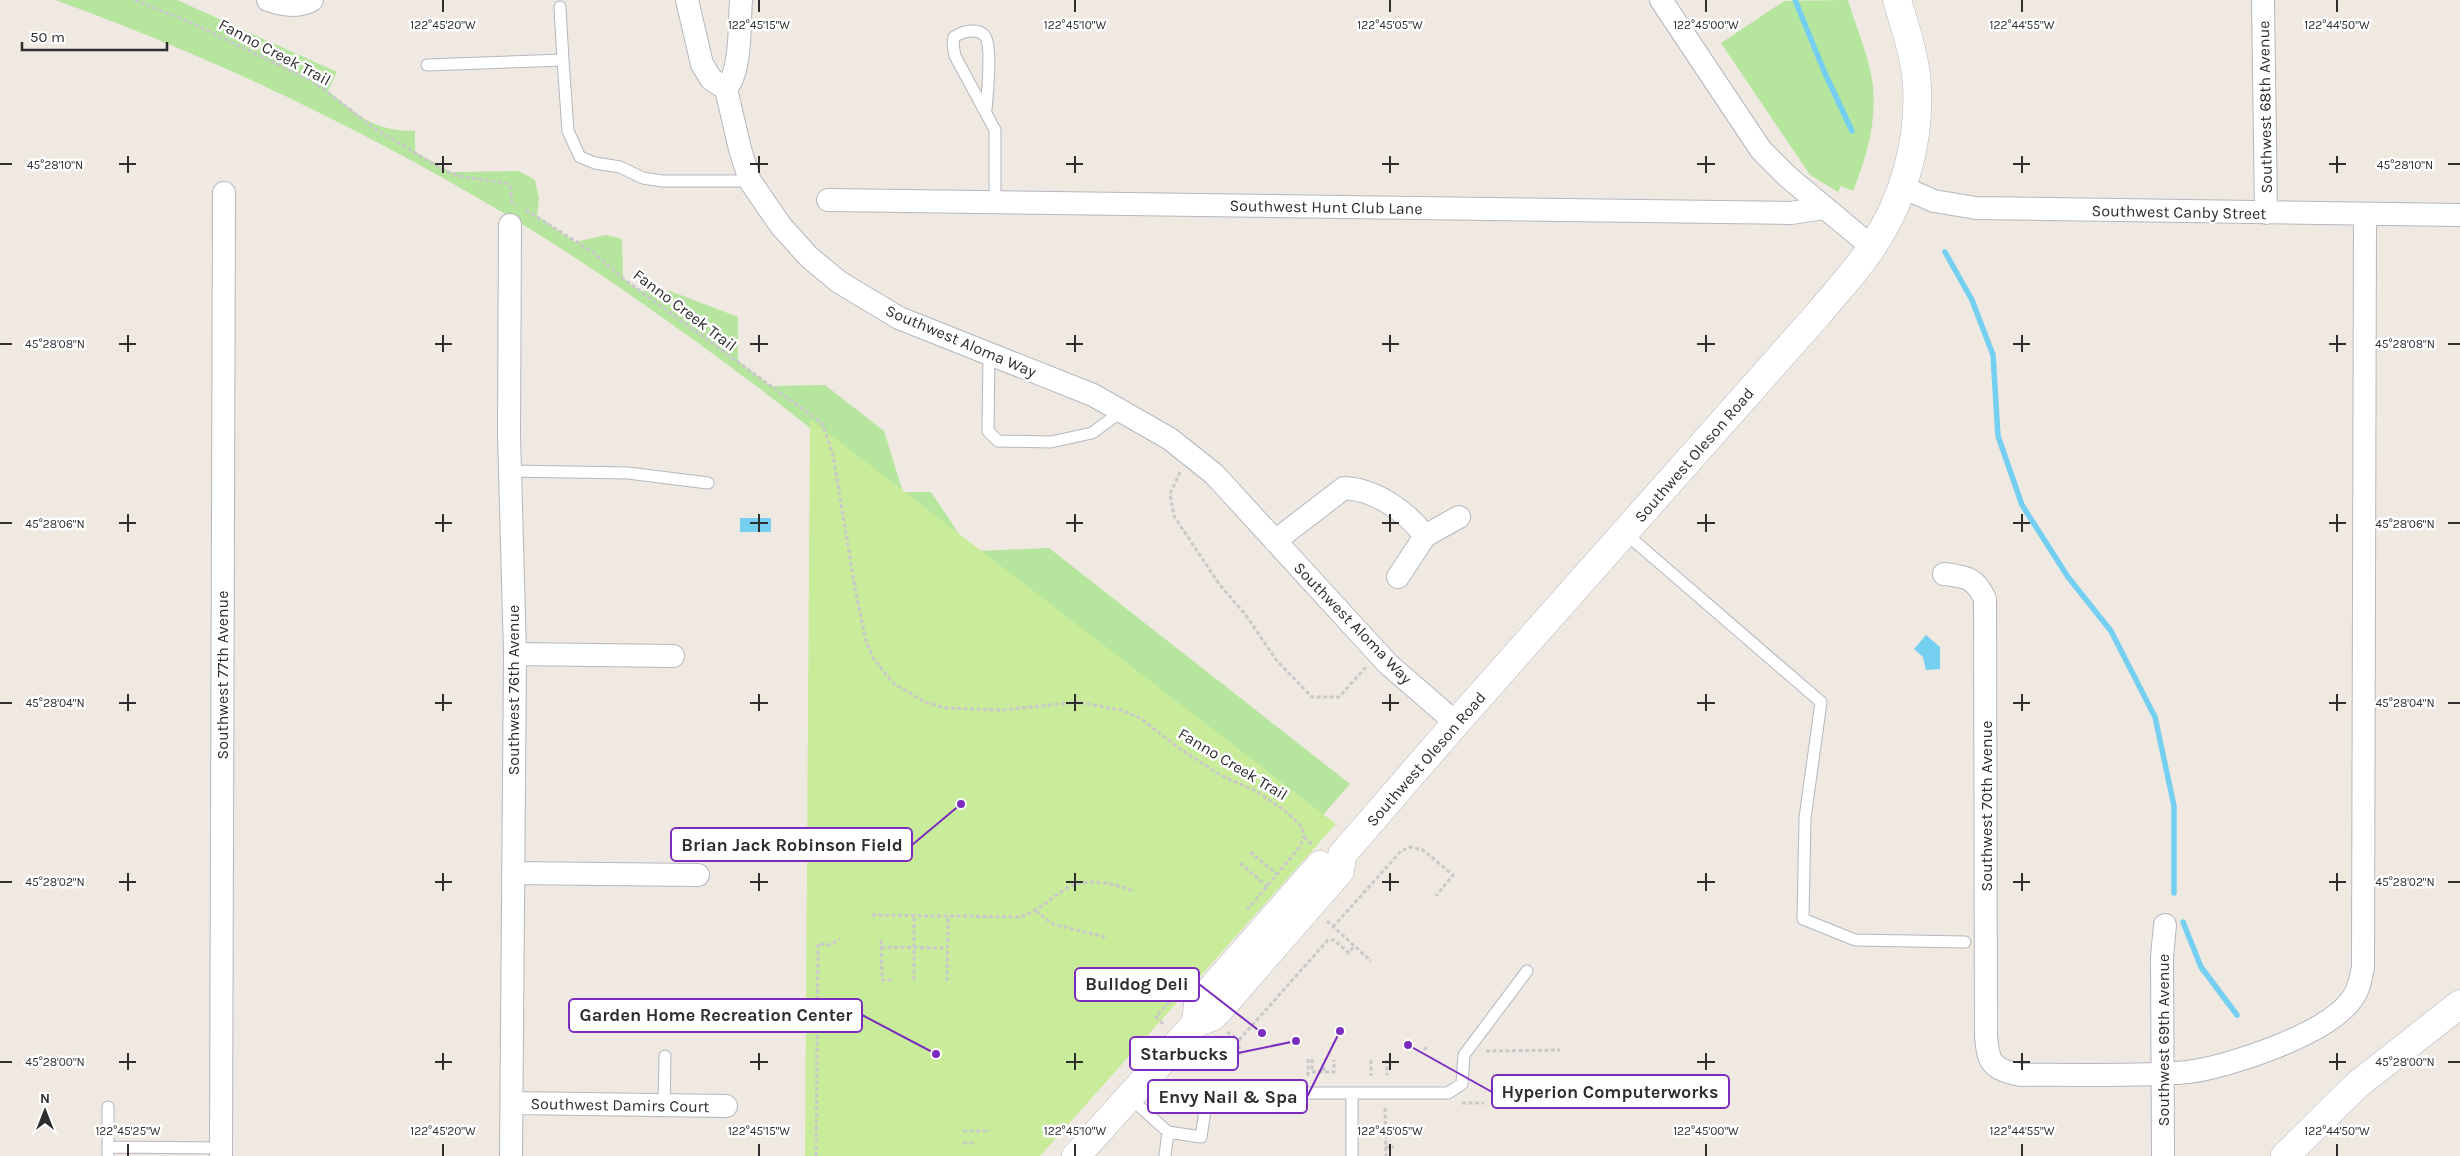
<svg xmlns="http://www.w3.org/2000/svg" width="2460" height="1156" font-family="Karla,sans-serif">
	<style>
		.green { fill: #b6e59e }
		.pitch { fill: #c9ec9a }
		.water { fill: #75cff0 }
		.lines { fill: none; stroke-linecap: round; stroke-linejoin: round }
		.stream { stroke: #75cff0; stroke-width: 5.5 }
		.service-casing { stroke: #b4b7c1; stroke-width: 13 }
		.minor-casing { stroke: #b4b7c1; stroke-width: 24 }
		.secondary-casing { stroke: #b4b7c1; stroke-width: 29 }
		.path { stroke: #c9c9c9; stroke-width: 3; stroke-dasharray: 4 2.5; stroke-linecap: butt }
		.service { stroke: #fff; stroke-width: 11 }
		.minor { stroke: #fff; stroke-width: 22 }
		.secondary { stroke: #fff; stroke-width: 28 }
		.ticks { fill: none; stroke: #2e2e2e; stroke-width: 2 }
		.labels { text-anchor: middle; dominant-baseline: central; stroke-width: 5; stroke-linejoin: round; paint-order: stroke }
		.street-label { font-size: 16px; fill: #2e2e2e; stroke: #fff }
		.ticks-label { font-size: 12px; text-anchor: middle; fill: #2e2e2e; stroke: #fff; stroke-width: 5; stroke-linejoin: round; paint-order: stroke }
		.leader { fill: none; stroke: #7b2cbf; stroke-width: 2 }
		.callout-dot { fill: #7b2cbf; stroke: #fff; stroke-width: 2 }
		.callout { fill: #fff; stroke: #7b2cbf; stroke-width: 2 }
		.callout-label { font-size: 18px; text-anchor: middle; font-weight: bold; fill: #2e2e2e }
	</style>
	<rect width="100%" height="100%" fill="#efe9e1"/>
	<!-- green -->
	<path class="green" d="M 55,0 L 177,0 L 337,72 L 328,91 C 359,116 373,131 415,131 L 415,152 L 451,172 L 519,171 L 535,180 L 539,198 L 537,216 L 575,242 L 606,235 L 622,239 L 623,278 L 640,291 L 670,291 L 738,317 L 738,361 L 770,386 L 825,385 L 884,431 L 903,492 L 931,492 L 961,537 L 978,551 L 1049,548 L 1350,784 L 1315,824 L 763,391 C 685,333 607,276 525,226 C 376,135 219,59 55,0 Z
		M 1848,0 C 1855,24 1866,49 1871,74 C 1879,114 1868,154 1853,191 L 1841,186 L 1838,192 L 1810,175 L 1721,43 L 1784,1 Z"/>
	<!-- pitch -->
	<path class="pitch" d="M 810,419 L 1336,824 L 1040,1156 L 805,1156 Z"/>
	<!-- water -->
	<path class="water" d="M 740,518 L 771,518 L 771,532 L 740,532 Z
		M 1926,635 L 1940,647 L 1940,669 L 1926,670 L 1923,657 L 1914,649 Z"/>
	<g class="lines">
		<!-- stream -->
		<path class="stream" d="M 1795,0 L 1824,71 L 1852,131
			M 1945,252 L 1972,300 L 1993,355 L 1998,436 L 2022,505 L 2068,577 L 2111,631 L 2155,717 L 2174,806 L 2174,893
			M 2183,922 L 2201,967 L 2237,1015"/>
		<defs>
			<path id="service" d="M 560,7 L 563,60
				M 427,65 L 563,60 L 568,131 L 580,157 L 595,163 L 620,167 L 643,178 L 662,181 L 750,181
				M 986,110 C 987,96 993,43 984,35 C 981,32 976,31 973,31 C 965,31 960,33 954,37 L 953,44 L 955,56 L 995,130 L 995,202
				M 989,354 L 988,431 L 998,441 L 1051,442 L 1092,433 L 1122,411
				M 510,471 L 628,473 L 708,483
				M 1625,533 L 1821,702 L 1805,818 L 1803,919 L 1855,940 L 1965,942
				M 1129,1097 L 1168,1132 L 1201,1137 L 1206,1104 L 1215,1093 L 1448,1093 L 1462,1084 L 1464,1055 L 1527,971
				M 664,1105 L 665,1056
				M 108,1147 L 221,1148
				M 108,1156 L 108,1107
				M 1165,1156 L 1168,1132
				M 1352,1156 L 1352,1093"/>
			<path id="minor" d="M 268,0 C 282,5 299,8 312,0
				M 687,0 L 702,64 L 711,79 L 726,89 L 740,149 L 750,181 L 781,226 L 809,257 L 839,282 L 899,318 L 1093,395 L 1170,439 L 1214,474 L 1388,664 L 1456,723
				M 1661,0 L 1761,150 L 1788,177 L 1872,247
				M 2263,0 L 2266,213
				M 726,89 C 742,70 739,24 741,0
				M 1902,187 L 1934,201 L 1976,208 L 2460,215
				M 828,200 L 1791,213 L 1824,208
				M 510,225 L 509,434 L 515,654 L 511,1156
				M 1275,541 L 1344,488 C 1375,489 1407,512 1425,536
				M 1944,574 C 1966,577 1975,577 1985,599 L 1986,1035 C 1988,1064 1992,1069 2021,1075 C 2075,1074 2135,1077 2188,1072 C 2229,1067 2328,1034 2352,999 C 2359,990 2361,978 2363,967 L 2365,215
				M 1398,577 L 1425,536 L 1459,517
				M 515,654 L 673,656
				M 513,873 L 698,875
				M 513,1103 L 726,1106
				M 221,1156 L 224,193
				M 2163,1156 L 2162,957 L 2165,925"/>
			<path id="secondary" d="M 1196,1023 L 1198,1004 L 1320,865
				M 1076,1156 L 1196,1023 L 1212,1017 L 1220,1009 L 1340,871 L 1342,855 L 1456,723 L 1820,312 C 1837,291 1857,270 1872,247 C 1904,200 1920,141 1917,85 C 1915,56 1905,27 1897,0
				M 2285,1156 L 2357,1085 L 2460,1004"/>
		</defs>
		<!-- service casing -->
		<use href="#service" class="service-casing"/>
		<!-- minor casing -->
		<use href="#minor" class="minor-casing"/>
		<!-- secondary casing -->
		<use href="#secondary" class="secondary-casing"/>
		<!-- path -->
		<path class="path" d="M 135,0 L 194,24 L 314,82 L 374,128 L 445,171 L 464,177 L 506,183 L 510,186 L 512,202 L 516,205
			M 526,210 L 594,253 L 625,280 L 822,423 L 833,455 L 855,588 L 866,641 L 873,658 L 893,683 L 925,702 L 945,708 L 1003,710 L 1078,702 L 1121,710 L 1140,718 L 1180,749 L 1222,776 L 1256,791 L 1288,813 L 1302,827 L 1304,837 L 1299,848 L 1247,910
			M 1180,472 L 1170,494 L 1174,516 L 1219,584 L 1245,614 L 1277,661 L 1312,697 L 1339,697 L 1366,667
			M 1304,837 L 1313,845
			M 1250,852 L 1277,874
			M 1240,863 L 1267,886
			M 1036,911 L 1053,924 L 1105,937
			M 872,915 L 1020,917 C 1038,911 1051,898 1067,888 C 1085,877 1114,883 1133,891
			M 1327,921 L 1371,961
			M 1333,927 L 1401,851 L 1410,847 L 1423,850 L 1453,875 L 1436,896
			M 881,940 L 882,980 L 893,980
			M 881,947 L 947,948
			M 914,980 L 914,915
			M 947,981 L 948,916
			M 1163,1024 L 1156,1017 L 1179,991 L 1178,980 L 1196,970
			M 1227,1032 L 1239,1040 L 1239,1056
			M 1239,1040 L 1328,940 L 1334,940 L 1349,953 L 1354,946
			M 1424,1050 L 1427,1047
			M 1486,1051 L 1560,1050
			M 1312,1059 L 1312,1072 L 1334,1072 L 1334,1060
			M 1371,1060 L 1371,1076
			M 1387,1060 L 1387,1075
			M 1324,1067 L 1324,1072
			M 1308,1076 L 1308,1059
			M 1462,1103 L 1484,1103
			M 1385,1108 L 1386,1156
			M 963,1131 L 990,1131
			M 963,1143 L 975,1143
			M 1385,1147 L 1394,1147
			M 816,1156 L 818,944 L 829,945 L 840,939"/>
		<!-- service -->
		<use href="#service" class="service"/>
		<!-- minor -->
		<use href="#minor" class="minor"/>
		<!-- secondary -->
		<use href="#secondary" class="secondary"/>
	</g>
	<!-- ticks -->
	<path class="ticks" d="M 443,0 L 443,12M 759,0 L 759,12M 1075,0 L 1075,12M 1390,0 L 1390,12M 1706,0 L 1706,12M 2022,0 L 2022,12M 2337,0 L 2337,12M 128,156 L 128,173M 443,156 L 443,173M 759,156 L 759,173M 1075,156 L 1075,173M 1390,156 L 1390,173M 1706,156 L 1706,173M 2022,156 L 2022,173M 2337,156 L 2337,173M 0,164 L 12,164M 119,164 L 136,164M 435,164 L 452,164M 750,164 L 768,164M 1066,164 L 1083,164M 1382,164 L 1399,164M 1697,164 L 1715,164M 2013,164 L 2030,164M 2329,164 L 2346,164M 2448,164 L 2460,164M 128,335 L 128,352M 443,335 L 443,352M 759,335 L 759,352M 1075,335 L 1075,352M 1390,335 L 1390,352M 1706,335 L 1706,352M 2022,335 L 2022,352M 2337,335 L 2337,352M 0,344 L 12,344M 119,344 L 136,344M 435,344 L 452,344M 750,344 L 768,344M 1066,344 L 1083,344M 1382,344 L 1399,344M 1697,344 L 1715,344M 2013,344 L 2030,344M 2329,344 L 2346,344M 2448,344 L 2460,344M 128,514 L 128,532M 443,514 L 443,532M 759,514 L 759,532M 1075,514 L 1075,532M 1390,514 L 1390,532M 1706,514 L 1706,532M 2022,514 L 2022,532M 2337,514 L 2337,532M 0,523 L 12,523M 119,523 L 136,523M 435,523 L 452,523M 750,523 L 768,523M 1066,523 L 1083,523M 1382,523 L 1399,523M 1697,523 L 1715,523M 2013,523 L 2030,523M 2329,523 L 2346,523M 2448,523 L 2460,523M 128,694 L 128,711M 443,694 L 443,711M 759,694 L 759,711M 1075,694 L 1075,711M 1390,694 L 1390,711M 1706,694 L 1706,711M 2022,694 L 2022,711M 2337,694 L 2337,711M 0,703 L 12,703M 119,703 L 136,703M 435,703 L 452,703M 750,703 L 768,703M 1066,703 L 1083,703M 1382,703 L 1399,703M 1697,703 L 1715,703M 2013,703 L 2030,703M 2329,703 L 2346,703M 2448,703 L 2460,703M 128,873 L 128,891M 443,873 L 443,891M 759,873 L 759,891M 1075,873 L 1075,891M 1390,873 L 1390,891M 1706,873 L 1706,891M 2022,873 L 2022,891M 2337,873 L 2337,891M 0,882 L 12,882M 119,882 L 136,882M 435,882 L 452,882M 750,882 L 768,882M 1066,882 L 1083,882M 1382,882 L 1399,882M 1697,882 L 1715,882M 2013,882 L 2030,882M 2329,882 L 2346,882M 2448,882 L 2460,882M 128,1053 L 128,1070M 443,1053 L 443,1070M 759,1053 L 759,1070M 1075,1053 L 1075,1070M 1390,1053 L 1390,1070M 1706,1053 L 1706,1070M 2022,1053 L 2022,1070M 2337,1053 L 2337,1070M 0,1062 L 12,1062M 119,1062 L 136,1062M 435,1062 L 452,1062M 750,1062 L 768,1062M 1066,1062 L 1083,1062M 1382,1062 L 1399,1062M 1697,1062 L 1715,1062M 2013,1062 L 2030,1062M 2329,1062 L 2346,1062M 2448,1062 L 2460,1062M 128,1144 L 128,1156M 443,1144 L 443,1156M 759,1144 L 759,1156M 1075,1144 L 1075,1156M 1390,1144 L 1390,1156M 1706,1144 L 1706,1156M 2022,1144 L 2022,1156M 2337,1144 L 2337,1156"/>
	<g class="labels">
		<!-- street labels -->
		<g class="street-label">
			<text transform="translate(275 52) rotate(28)">Fanno Creek Trail</text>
			<text transform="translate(2265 107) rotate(-91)">Southwest 68th Avenue</text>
			<text transform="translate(1326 207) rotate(1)">Southwest Hunt Club Lane</text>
			<text transform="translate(2179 212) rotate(1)">Southwest Canby Street</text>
			<text transform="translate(685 310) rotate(37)">Fanno Creek Trail</text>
			<text transform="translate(961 341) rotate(23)">Southwest Aloma Way</text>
			<text transform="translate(1694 455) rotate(-49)">Southwest Oleson Road</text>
			<text transform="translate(1353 623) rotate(46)">Southwest Aloma Way</text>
			<text transform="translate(222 675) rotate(-90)">Southwest 77th Avenue</text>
			<text transform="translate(513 690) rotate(-90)">Southwest 76th Avenue</text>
			<text transform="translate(1426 759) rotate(-49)">Southwest Oleson Road</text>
			<text transform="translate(1233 764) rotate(31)">Fanno Creek Trail</text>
			<text transform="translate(1986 806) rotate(-90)">Southwest 70th Avenue</text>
			<text transform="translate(2163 1040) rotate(-90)">Southwest 69th Avenue</text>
			<text transform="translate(620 1105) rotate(1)">Southwest Damirs Court</text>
		</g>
	</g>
	<g class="ticks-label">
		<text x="443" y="29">122°45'20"W</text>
		<text x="759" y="29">122°45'15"W</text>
		<text x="1075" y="29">122°45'10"W</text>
		<text x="1390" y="29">122°45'05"W</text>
		<text x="1706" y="29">122°45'00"W</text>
		<text x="2022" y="29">122°44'55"W</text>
		<text x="2337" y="29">122°44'50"W</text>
		<text x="55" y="169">45°28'10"N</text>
		<text x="2405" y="169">45°28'10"N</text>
		<text x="55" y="348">45°28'08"N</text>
		<text x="2405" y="348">45°28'08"N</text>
		<text x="55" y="528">45°28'06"N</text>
		<text x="2405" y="528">45°28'06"N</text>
		<text x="55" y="707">45°28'04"N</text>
		<text x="2405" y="707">45°28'04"N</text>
		<text x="55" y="886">45°28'02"N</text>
		<text x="2405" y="886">45°28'02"N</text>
		<text x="55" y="1066">45°28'00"N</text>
		<text x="2405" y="1066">45°28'00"N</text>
		<text x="128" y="1135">122°45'25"W</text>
		<text x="443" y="1135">122°45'20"W</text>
		<text x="759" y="1135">122°45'15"W</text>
		<text x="1075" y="1135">122°45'10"W</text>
		<text x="1390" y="1135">122°45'05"W</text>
		<text x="1706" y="1135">122°45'00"W</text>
		<text x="2022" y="1135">122°44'55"W</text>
		<text x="2337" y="1135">122°44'50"W</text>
	</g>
	<!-- callouts -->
	<path class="leader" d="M961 804L912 845M1262 1033L1199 984M936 1054L862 1015M1296 1041L1238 1053M1408 1045L1492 1092M1340 1031L1307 1097"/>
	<g class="callout-dot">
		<circle cx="961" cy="804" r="5"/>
		<circle cx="1262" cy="1033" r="5"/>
		<circle cx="936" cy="1054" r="5"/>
		<circle cx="1296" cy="1041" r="5"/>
		<circle cx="1408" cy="1045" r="5"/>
		<circle cx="1340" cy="1031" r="5"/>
	</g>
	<g class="callout">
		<rect x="671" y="828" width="241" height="33" rx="5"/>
		<rect x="1075" y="968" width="124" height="33" rx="5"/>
		<rect x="569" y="999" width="293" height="33" rx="5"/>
		<rect x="1130" y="1037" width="108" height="33" rx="5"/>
		<rect x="1492" y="1075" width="237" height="33" rx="5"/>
		<rect x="1148" y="1080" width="159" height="33" rx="5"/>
	</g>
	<g class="callout-label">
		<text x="792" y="851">Brian Jack Robinson Field</text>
		<text x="1137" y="990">Bulldog Deli</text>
		<text x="716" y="1021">Garden Home Recreation Center</text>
		<text x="1184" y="1060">Starbucks</text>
		<text x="1610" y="1098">Hyperion Computerworks</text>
		<text x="1228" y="1103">Envy Nail &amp; Spa</text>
	</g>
	<!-- north arrow -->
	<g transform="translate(45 1111)" stroke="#ffffff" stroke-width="4" paint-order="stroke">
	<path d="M0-4L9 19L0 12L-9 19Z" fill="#2e2e2e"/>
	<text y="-8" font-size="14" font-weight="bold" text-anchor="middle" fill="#2e2e2e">N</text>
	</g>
	<!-- scale -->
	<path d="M22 42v8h145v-8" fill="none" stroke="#2e2e2e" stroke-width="2.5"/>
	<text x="30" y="42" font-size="15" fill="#2e2e2e" stroke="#ffffff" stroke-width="4" paint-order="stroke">50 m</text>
</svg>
